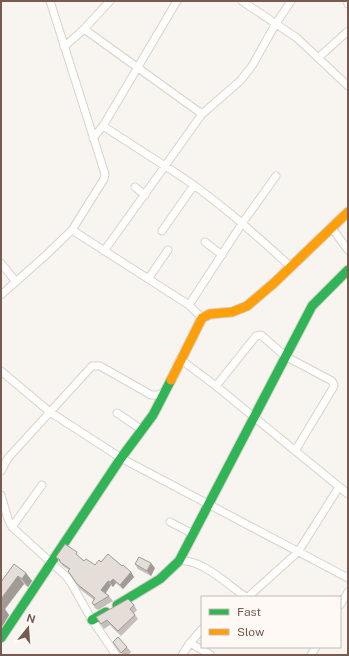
<svg xmlns="http://www.w3.org/2000/svg" width="349" height="656" font-family="'Public Sans',sans-serif">
	<style>
		.lines { fill: none; stroke-linecap: round; stroke-linejoin: round }
		.street-casing { stroke: #d8d2ce; stroke-width: 9 }
		.fast-casing { stroke: #d8d1cc; stroke-width: 11 }
		.slow-casing { stroke: #d8d1cc; stroke-width: 11 }
		.street { stroke: #fefefd; stroke-width: 7 }
		.fast { stroke: #30b455; stroke-width: 9 }
		.slow { stroke: #ff9f0a; stroke-width: 9 }
		.wall { fill: #c5beb9 }
		.shaded-wall { fill: #a09b96 }
		.building { fill: #e5ddd7; stroke: #a09b96 }
	</style>
	<rect width="100%" height="100%" fill="#f8f5f0"/>
	<g class="lines">
		<defs>
			<path id="street" d="M 242,1 L 297,38 L 348,86
				M 347,2 L 348,4
				M 84,29 L 202,114
				M 64,47 L 84,29 L 110,1
				M 318,58 L 348,31
				M 103,126 L 165,166 L 202,114 L 240,81 L 252,66 L 275,25 L 291,1
				M 93,138 L 103,126 L 177,1
				M 135,187 L 145,195
				M 331,227 L 348,250
				M 72,230 L 189,305 L 202,318
				M 162,231 L 194,185
				M 205,242 L 222,255
				M 104,251 L 165,166 C 211,194 250,230 290,266
				M 1,263 L 16,282
				M 148,279 L 168,250
				M 1,295 L 45,256 L 72,230 L 104,179 L 105,174 L 50,1
				M 189,305 L 243,222 L 276,176
				M 180,359 L 216,386 L 348,494
				M 1,371 L 50,412 L 121,458 L 348,578
				M 216,386 L 256,336 L 261,335 L 285,356 L 332,381 L 334,385 L 333,388 L 295,451
				M 117,413 L 142,430
				M 1,471 L 8,458 L 92,366 L 100,366 L 151,395 L 158,395 L 165,392
				M 1,495 L 8,519 L 12,527 L 66,576 L 71,583 L 92,620 L 116,655
				M 170,522 L 193,534
				M 12,527 L 42,485
				M 179,561 C 200,557 230,587 246,597
				M 248,597 L 298,552 L 339,487
				M 340,605 L 348,592
				M 190,643 L 211,655
				M 182,655 L 190,643 L 202,629
				M 311,655 L 316,647"/>
			<path id="fast" d="M 117,605 L 160,579 L 179,561 L 312,306 L 348,270
				M 92,620 L 106,612
				M 1,638 L 121,458 L 153,415 L 171,380"/>
			<path id="slow" d="M 171,380 L 202,318 L 210,314 L 232,312 L 247,306 L 274,283 L 348,212"/>
		</defs>
		<!-- street casing -->
		<use href="#street" class="street-casing"/>
		<!-- fast casing -->
		<use href="#fast" class="fast-casing"/>
		<!-- slow casing -->
		<use href="#slow" class="slow-casing"/>
		<!-- street -->
		<use href="#street" class="street"/>
		<!-- fast -->
		<use href="#fast" class="fast"/>
		<!-- slow -->
		<use href="#slow" class="slow"/>
	</g>
	<!-- wall -->
	<path class="wall" d="M 56,557 L 80,557 L 84,561 L 95,565 L 101,562 L 122,566 L 131,572 L 134,577 L 123,589 L 116,583 L 113,587 L 111,585 L 106,593 L 109,596 L 113,601 L 98,610 L 95,608 L 92,603 L 94,600 L 80,589 L 69,570 L 63,566 Z
		M 135,564 L 155,568 L 151,576 L 138,569 Z
		M 26,573 L 32,581 L 28,587 L 24,584 L 5,609 L 9,615 L 1,628 L 1,582 Z
		M 134,605 L 137,610 L 134,613 L 138,619 L 121,636 L 110,625 L 104,629 L 96,617 Z
		M 113,642 L 127,647 L 131,652 L 128,655 L 123,655 Z"/>
	<!-- shaded-wall -->
	<path class="shaded-wall" d="M 151,563 L 155,568 L 151,576 L 147,571 Z
		M 131,572 L 134,577 L 123,589 L 120,585 Z
		M 26,573 L 32,581 L 28,587 L 22,579 Z
		M 18,576 L 24,584 L 5,609 L 9,615 L 1,628 L 1,599 Z
		M 113,579 L 116,583 L 113,587 L 110,582 Z
		M 108,581 L 111,585 L 104,595 L 101,590 Z"/>
	<!-- building -->
	<path class="building" d="M 65,544 L 77,552 L 76,554 L 84,561 L 86,559 L 95,565 L 99,560 L 101,562 L 108,554 L 122,566 L 123,565 L 131,572 L 120,585 L 113,579 L 110,582 L 108,581 L 101,590 L 109,596 L 94,605 L 92,603 L 95,598 L 77,584 L 68,571 L 70,569 L 60,562 L 60,560 L 56,557 Z
		M 139,557 L 151,563 L 147,571 L 135,564 Z
		M 14,564 L 26,573 L 22,579 L 18,576 L 1,599 L 1,582 Z
		M 128,599 L 134,605 L 130,609 L 135,615 L 118,631 L 107,620 L 101,624 L 96,617 Z
		M 1,606 L 3,607 L 1,611 Z
		M 118,637 L 127,647 L 121,653 L 113,642 Z"/>
	<!-- border -->
	<rect width="349" height="656" fill="none" stroke="#775b50" stroke-width="4"/>
	<!-- legend -->
	<rect x="201" y="596" width="140" height="52" fill="#fef9f4" stroke="#c8bab2"/>
	<rect x="209" y="609" width="20" height="6" fill="#30b455" stroke="#c8bab2"/>
	<text x="237" y="616" font-size="12" fill="#775b50">Fast</text>
	<rect x="209" y="629" width="20" height="6" fill="#ff9f0a" stroke="#c8bab2"/>
	<text x="237" y="636" font-size="12" fill="#775b50">Slow</text>
	<!-- north arrow -->
	<g transform="translate(28 628) rotate(17)" stroke="#fef9f4" stroke-width="3" paint-order="stroke">
	<path d="M0-3L7 15L0 10L-7 15Z" fill="#775b50"/>
	<text y="-6" font-size="11" font-weight="bold" text-anchor="middle" fill="#775b50">N</text>
	</g>
</svg>
